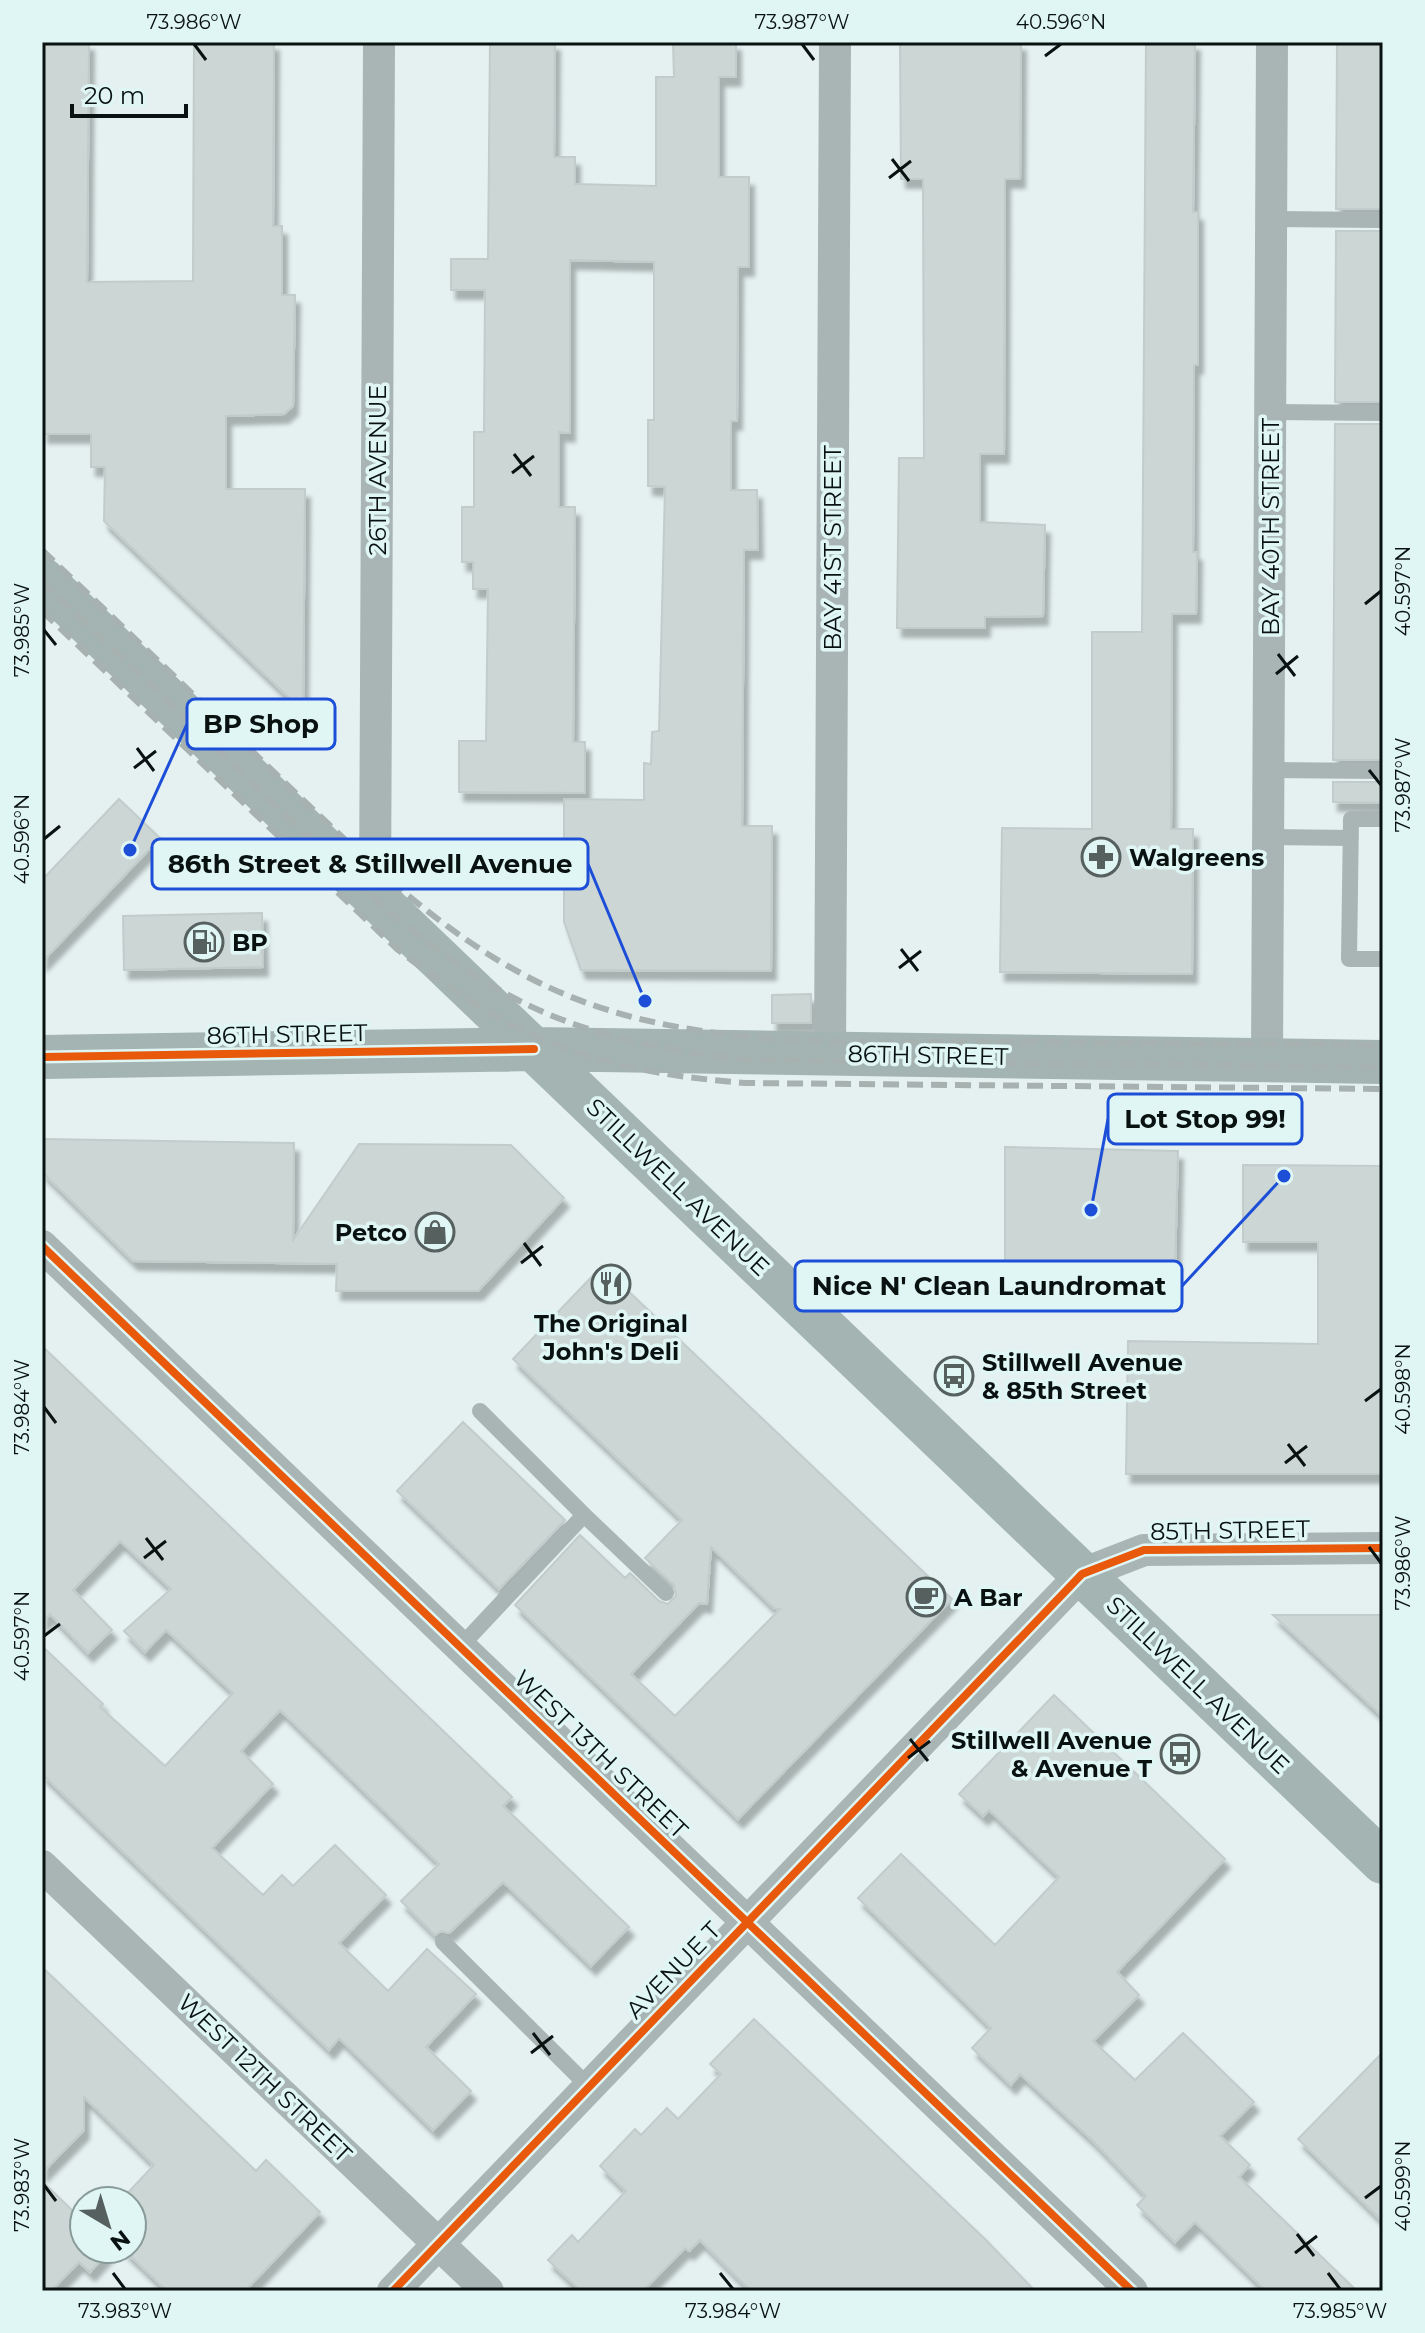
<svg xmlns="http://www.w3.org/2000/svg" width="1425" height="2333" font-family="Montserrat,sans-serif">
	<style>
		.building { fill: #ccd6d5; stroke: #c1cccb; stroke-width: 2; fill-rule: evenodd; filter: url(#shadow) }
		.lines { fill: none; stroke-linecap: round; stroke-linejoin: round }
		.lane { stroke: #a8b5b4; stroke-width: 16 }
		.street { stroke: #a8b5b4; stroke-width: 32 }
		.secondary { stroke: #a4b4b3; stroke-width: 44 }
		.rail { stroke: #a6b1b0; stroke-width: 6; stroke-dasharray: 16 8; stroke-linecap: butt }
		.cycleway-casing { stroke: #dff6f4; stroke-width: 13 }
		.cycleway { stroke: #e8590c; stroke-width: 8 }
		.ticks { fill: none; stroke: #091211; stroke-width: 3 }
		.labels { text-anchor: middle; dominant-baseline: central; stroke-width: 7; stroke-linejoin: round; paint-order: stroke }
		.street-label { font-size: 24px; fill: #091211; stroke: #dff6f4 }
		.poi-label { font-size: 24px; font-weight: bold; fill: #091211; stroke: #dff6f4; text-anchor: start }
		.leader { fill: none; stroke: #1d4ed8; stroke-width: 3 }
		.callout-dot { fill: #1d4ed8; stroke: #dff6f4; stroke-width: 3 }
		.callout { fill: #dff6f4; stroke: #1d4ed8; stroke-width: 3 }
		.callout-label { font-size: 26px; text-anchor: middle; font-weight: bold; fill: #091211 }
		.neatline { fill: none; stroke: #091211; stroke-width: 3 }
		.ticks-label { font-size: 20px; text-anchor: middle; fill: #091211 }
	</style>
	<defs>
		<filter id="shadow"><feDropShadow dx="5" dy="9" stdDeviation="2" flood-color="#0004"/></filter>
	</defs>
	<rect width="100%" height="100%" fill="#e4f1f0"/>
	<!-- building -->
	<path class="building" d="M 42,42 L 89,42 L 87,282 L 193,281 L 194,42 L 274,42 L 273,226 L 282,226 L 282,295 L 295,295 L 293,406 L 284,414 L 226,416 L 226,489 L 305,489 L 303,711 L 104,521 L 105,467 L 91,467 L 91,434 L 43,434 Z
		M 490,42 L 555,42 L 554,157 L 575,157 L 575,184 L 656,186 L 656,77 L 674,77 L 673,42 L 736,42 L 736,77 L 719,77 L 719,177 L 749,177 L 749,267 L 738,267 L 737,421 L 731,421 L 731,490 L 757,490 L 758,550 L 744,550 L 742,826 L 772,826 L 771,971 L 581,970 L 564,922 L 564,799 L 644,800 L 644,763 L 651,764 L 652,732 L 659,731 L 665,487 L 648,486 L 648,420 L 654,420 L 654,262 L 570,260 L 570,433 L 559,432 L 559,507 L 575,507 L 573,742 L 585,742 L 585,793 L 459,792 L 459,741 L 486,741 L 488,589 L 473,589 L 473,562 L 462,562 L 462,507 L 474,507 L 474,432 L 484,432 L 485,290 L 451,290 L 451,259 L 488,259 Z
		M 900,42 L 1021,42 L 1020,179 L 1005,179 L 1004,454 L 980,454 L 980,522 L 1045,525 L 1043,616 L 985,617 L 985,628 L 897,628 L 899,458 L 924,458 L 923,179 L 901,179 Z
		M 1146,42 L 1195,42 L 1193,212 L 1198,212 L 1198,365 L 1194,365 L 1193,552 L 1197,552 L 1196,614 L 1172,614 L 1171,829 L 1193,829 L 1192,974 L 1000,972 L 1002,828 L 1092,829 L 1092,632 L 1142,632 Z
		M 1337,42 L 1383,42 L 1383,209 L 1336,209 Z
		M 1336,231 L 1383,231 L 1383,402 L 1335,402 Z
		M 1335,424 L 1383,424 L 1383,760 L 1333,760 Z
		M 1333,782 L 1383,782 L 1383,803 L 1333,802 Z
		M 119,799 L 160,838 L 42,962 L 42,880 Z
		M 262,913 L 263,967 L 124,970 L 123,916 Z
		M 811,994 L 811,1023 L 772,1023 L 772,995 Z
		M 42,1139 L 294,1143 L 293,1240 L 359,1144 L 511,1145 L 564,1198 L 478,1291 L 336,1291 L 337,1264 L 133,1261 L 42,1172 Z
		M 1005,1147 L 1178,1151 L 1175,1269 L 1132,1270 L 1131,1294 L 1005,1295 Z
		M 1243,1165 L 1383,1166 L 1383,1474 L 1126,1474 L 1128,1341 L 1318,1344 L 1318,1242 L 1243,1242 Z
		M 602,1266 L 952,1599 L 738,1819 L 515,1605 L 580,1535 L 625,1578 L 630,1573 L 659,1601 L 668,1604 L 676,1596 L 674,1585 L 645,1558 L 682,1520 L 513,1359 ZM 711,1547 L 775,1609 L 780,1609 L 675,1716 L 631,1674 L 699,1603 L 707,1604 Z
		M 42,1346 L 512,1797 L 503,1806 L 629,1927 L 591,1966 L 503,1882 L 449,1933 L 441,1931 L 435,1935 L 401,1901 L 439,1864 L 280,1710 L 241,1751 L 273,1784 L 212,1848 L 263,1895 L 282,1875 L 293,1886 L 335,1845 L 386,1895 L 339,1943 L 388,1991 L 427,1949 L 476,1994 L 426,2047 L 471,2091 L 433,2130 L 339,2038 L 329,2050 L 42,1774 L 42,1646 L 103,1704 L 100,1707 L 165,1766 L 233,1693 L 166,1630 L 145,1652 L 124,1631 L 171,1589 L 120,1541 L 73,1590 L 112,1630 L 88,1653 L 50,1614 L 42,1622 Z
		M 463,1422 L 565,1520 L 499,1589 L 397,1491 Z
		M 1273,1615 L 1383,1615 L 1383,1717 Z
		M 1054,1695 L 1225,1859 L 1117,1972 L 1139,1995 L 1093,2041 L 1135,2080 L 1183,2033 L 1254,2102 L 1220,2136 L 1250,2165 L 1239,2177 L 1357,2291 L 1266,2291 L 1195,2222 L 1175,2242 L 1137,2205 L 1146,2196 L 1093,2141 L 1020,2074 L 1011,2085 L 972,2048 L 991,2028 L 858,1898 L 901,1854 L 995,1945 L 1059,1877 L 989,1810 L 983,1816 L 959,1794 Z
		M 42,1967 L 256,2171 L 266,2160 L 320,2212 L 245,2291 L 167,2291 L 123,2249 L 132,2249 L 132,2201 L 120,2201 L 154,2165 L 84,2097 L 84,2130 L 42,2173 Z
		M 754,2019 L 986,2240 L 1035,2291 L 751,2291 L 700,2240 L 689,2251 L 685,2248 L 643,2291 L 581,2291 L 548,2260 L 572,2235 L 578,2242 L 626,2191 L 600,2166 L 635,2129 L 641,2135 L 667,2108 L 678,2119 L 721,2074 L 710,2064 Z
		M 1383,2052 L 1383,2222 L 1298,2139 Z
		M 42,2181 L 84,2222 L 84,2249 L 111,2249 L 90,2272 L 79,2262 L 51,2291 L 42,2291 Z"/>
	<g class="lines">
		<!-- lane -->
		<path class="lane" d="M 1271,219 L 1383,220
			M 1271,412 L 1383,413
			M 1269,770 L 1383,771
			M 1383,819 L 1351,819 L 1349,959 L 1383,959
			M 1269,837 L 1351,838
			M 480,1411 L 584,1515
			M 460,1647 L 584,1515 L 666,1593
			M 443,1942 L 589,2087"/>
		<!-- street -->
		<path class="street" d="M 375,897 L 379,42
			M 830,1054 L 835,42
			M 1267,1060 L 1272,42
			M 42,1246 L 1132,2291
			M 42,1866 L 488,2291
			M 393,2291 L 1082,1574 L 1144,1550 L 1383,1548"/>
		<!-- secondary -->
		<path class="secondary" d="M 42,579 L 1383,1862
			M 42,1057 L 534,1049 L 1383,1062"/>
		<!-- rail -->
		<path class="rail" d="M 42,550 C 121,625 199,700 278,776 C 355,849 431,926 526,976 C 670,1053 844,1041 1003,1042 C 1130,1043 1256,1044 1383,1045
			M 42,581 C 118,654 194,727 270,800 C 345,872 420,949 514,998 C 586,1036 666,1051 747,1060 L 1383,1067
			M 42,611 L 397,949 C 516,1041 595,1071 745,1083 L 1383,1089"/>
		<defs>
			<path id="cycleway" d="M 42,1057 L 534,1049
				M 42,1246 L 1132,2291
				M 393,2291 L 1082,1574 L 1144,1550 L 1383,1548"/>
		</defs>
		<!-- cycleway casing -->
		<use href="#cycleway" class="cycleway-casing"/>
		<!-- cycleway -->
		<use href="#cycleway" class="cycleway"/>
	</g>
	<!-- ticks -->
	<path class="ticks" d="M 194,44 L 206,60M 802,44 L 814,60M 1045,56 L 1061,44M 892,159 L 909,181M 889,178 L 911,161M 514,454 L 531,476M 512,473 L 534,456M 1365,604 L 1381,591M 44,630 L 56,645M 1278,654 L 1295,676M 1276,674 L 1298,656M 137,748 L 154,771M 134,768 L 156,751M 1369,770 L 1381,785M 44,839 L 60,826M 901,949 L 918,971M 899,968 L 921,951M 524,1243 L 541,1266M 521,1263 L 543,1246M 1365,1401 L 1381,1389M 44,1407 L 56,1423M 1288,1444 L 1305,1466M 1285,1463 L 1307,1446M 146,1538 L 163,1560M 1369,1547 L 1381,1563M 144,1558 L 166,1541M 44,1636 L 60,1624M 910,1739 L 928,1761M 908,1758 L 930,1741M 533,2033 L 550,2055M 531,2053 L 553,2036M 44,2185 L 56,2201M 1365,2198 L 1381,2186M 1297,2234 L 1314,2256M 1295,2253 L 1317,2236M 113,2273 L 125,2289M 720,2273 L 733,2289M 1328,2273 L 1340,2289"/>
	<!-- icons -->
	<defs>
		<symbol id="pharmacy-ring" viewBox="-11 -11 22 22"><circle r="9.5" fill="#dff6f4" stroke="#56605f" stroke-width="1.5"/><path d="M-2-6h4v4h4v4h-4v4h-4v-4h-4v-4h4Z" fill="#56605f"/></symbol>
		<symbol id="fuel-ring" viewBox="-11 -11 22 22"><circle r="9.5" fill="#dff6f4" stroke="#56605f" stroke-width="1.5"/><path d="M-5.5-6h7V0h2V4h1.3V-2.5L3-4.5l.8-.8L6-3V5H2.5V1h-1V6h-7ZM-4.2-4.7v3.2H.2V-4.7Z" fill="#56605f"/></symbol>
		<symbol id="shop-ring" viewBox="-11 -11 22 22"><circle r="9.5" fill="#dff6f4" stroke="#56605f" stroke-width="1.5"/><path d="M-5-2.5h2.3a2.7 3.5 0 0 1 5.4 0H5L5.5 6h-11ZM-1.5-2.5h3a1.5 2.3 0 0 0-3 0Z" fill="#56605f"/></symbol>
		<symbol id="restaurant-ring" viewBox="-11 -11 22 22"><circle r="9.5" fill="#dff6f4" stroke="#56605f" stroke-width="1.5"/><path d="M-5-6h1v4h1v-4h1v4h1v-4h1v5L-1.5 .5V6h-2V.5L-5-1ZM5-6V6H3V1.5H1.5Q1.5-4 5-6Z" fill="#56605f"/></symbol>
		<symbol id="bus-ring" viewBox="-11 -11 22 22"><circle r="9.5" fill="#dff6f4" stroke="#56605f" stroke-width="1.5"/><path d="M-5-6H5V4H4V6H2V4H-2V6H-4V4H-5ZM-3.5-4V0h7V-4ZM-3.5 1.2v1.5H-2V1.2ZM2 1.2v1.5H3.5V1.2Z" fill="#56605f"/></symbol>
		<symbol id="cafe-ring" viewBox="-11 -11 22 22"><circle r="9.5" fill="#dff6f4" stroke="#56605f" stroke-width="1.5"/><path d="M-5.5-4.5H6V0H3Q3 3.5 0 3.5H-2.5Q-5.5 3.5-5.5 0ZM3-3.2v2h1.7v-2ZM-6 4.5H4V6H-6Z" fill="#56605f"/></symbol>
	</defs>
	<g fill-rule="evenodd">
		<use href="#pharmacy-ring" x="1079" y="835" width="44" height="44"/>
		<use href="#fuel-ring" x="182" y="920" width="44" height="44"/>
		<use href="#shop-ring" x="413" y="1210" width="44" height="44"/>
		<use href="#restaurant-ring" x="589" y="1262" width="44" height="44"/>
		<use href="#bus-ring" x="932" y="1354" width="44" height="44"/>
		<use href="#cafe-ring" x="904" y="1575" width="44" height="44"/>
		<use href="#bus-ring" x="1158" y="1732" width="44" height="44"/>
	</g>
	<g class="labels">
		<!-- street labels -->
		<g class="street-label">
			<text transform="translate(377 470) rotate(-90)">26TH AVENUE</text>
			<text transform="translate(1270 527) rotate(-90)">BAY 40TH STREET</text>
			<text transform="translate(832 548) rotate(-90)">BAY 41ST STREET</text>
			<text transform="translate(287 1034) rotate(-1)">86TH STREET</text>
			<text transform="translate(928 1055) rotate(1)">86TH STREET</text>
			<text transform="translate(678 1187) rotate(44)">STILLWELL AVENUE</text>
			<text transform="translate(1230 1530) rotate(-1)">85TH STREET</text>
			<text transform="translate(1198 1685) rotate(44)">STILLWELL AVENUE</text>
			<text transform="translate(601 1754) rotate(44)">WEST 13TH STREET</text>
			<text transform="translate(673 1970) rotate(-46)">AVENUE T</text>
			<text transform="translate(265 2078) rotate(44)">WEST 12TH STREET</text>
		</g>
		<!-- poi labels -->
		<g class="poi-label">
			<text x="1129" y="857">Walgreens</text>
			<text x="232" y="942">BP</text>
			<text x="407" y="1232" text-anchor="end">Petco</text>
			<text x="611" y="1323" text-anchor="middle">The Original<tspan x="611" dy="28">John's Deli</tspan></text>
			<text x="982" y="1362">Stillwell Avenue<tspan x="982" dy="28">&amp; 85th Street</tspan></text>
			<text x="954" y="1597">A Bar</text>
			<text x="1152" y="1740" text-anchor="end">Stillwell Avenue<tspan x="1152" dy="28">&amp; Avenue T</tspan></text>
		</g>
	</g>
	<!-- callouts -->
	<path class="leader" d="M130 850L187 724M645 1001L588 864M1091 1210L1108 1119M1284 1176L1182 1286"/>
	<g class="callout-dot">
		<circle cx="130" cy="850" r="8"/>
		<circle cx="645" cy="1001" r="8"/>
		<circle cx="1091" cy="1210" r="8"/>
		<circle cx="1284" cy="1176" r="8"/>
	</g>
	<g class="callout">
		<rect x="187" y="699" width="148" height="50" rx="8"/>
		<rect x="152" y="839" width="436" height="50" rx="8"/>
		<rect x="1108" y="1094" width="194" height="50" rx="8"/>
		<rect x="795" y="1261" width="387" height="50" rx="8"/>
	</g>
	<g class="callout-label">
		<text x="261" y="733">BP Shop</text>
		<text x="370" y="873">86th Street &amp; Stillwell Avenue</text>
		<text x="1205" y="1128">Lot Stop 99!</text>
		<text x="989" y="1295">Nice N' Clean Laundromat</text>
	</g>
	<!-- border -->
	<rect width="1425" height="2333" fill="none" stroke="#dff6f4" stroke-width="88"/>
	<!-- north arrow -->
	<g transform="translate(108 2225) rotate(142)"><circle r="38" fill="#dff6f4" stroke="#899b99" stroke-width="2"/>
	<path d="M0-6L14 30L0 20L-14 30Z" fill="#56605f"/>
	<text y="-12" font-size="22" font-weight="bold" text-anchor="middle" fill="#091211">N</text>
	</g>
	<!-- scale -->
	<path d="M72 104v12h114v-12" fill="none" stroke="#091211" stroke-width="4"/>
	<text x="84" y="104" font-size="24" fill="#091211" stroke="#dff6f4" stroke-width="6" paint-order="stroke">20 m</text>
	<rect x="44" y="44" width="1337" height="2245" class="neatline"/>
	<g class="ticks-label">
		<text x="194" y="29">73.986°W</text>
		<text x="802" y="29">73.987°W</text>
		<text x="1061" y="29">40.596°N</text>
		<text transform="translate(1403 591) rotate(-90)" y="7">40.597°N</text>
		<text transform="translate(22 630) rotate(-90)" y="7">73.985°W</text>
		<text transform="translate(1403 785) rotate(-90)" y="7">73.987°W</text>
		<text transform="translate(22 839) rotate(-90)" y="7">40.596°N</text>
		<text transform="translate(1403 1389) rotate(-90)" y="7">40.598°N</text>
		<text transform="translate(22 1407) rotate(-90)" y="7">73.984°W</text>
		<text transform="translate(1403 1563) rotate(-90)" y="7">73.986°W</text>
		<text transform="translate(22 1636) rotate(-90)" y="7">40.597°N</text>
		<text transform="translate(22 2185) rotate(-90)" y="7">73.983°W</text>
		<text transform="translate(1403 2186) rotate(-90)" y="7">40.599°N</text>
		<text x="125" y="2318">73.983°W</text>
		<text x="733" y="2318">73.984°W</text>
		<text x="1340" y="2318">73.985°W</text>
	</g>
</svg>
